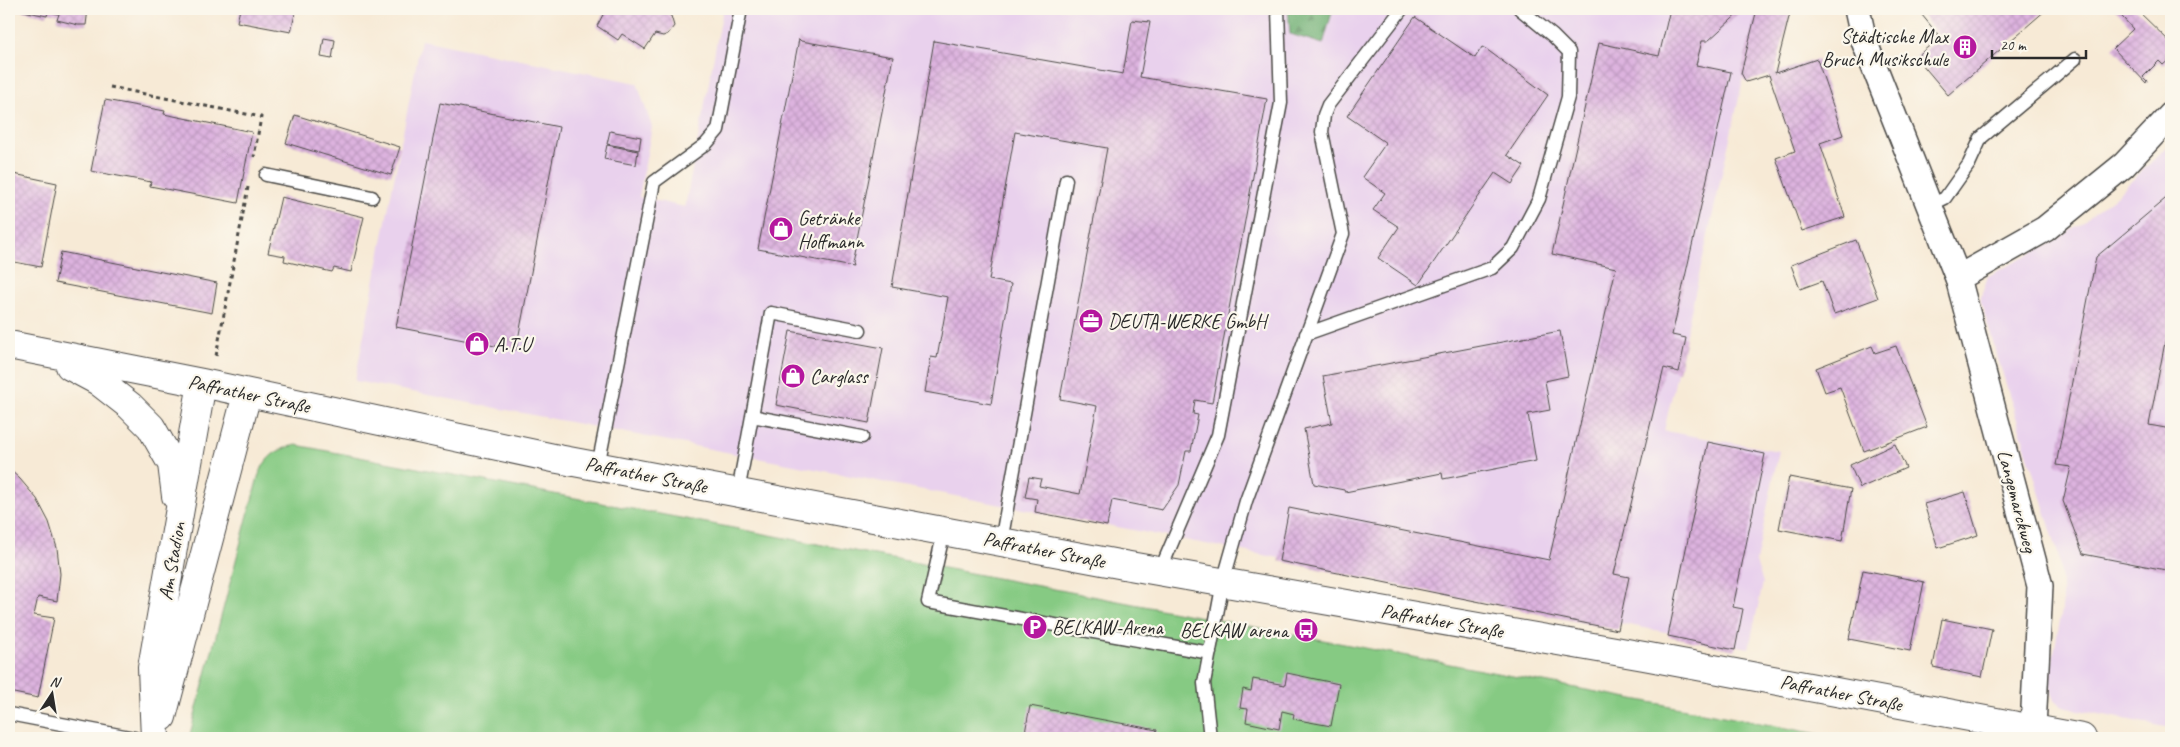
<svg xmlns="http://www.w3.org/2000/svg" width="2180" height="747" font-family="Caveat,sans-serif">
	<style>
		.built { fill: #e9d1ed }
		.forest { fill: url(#forest-firs); stroke: #4c6c4e }
		.pitch { fill: #86ca83; stroke: #587a57 }
		.building { fill: url(#building-cross-hatch) }
		.lines { fill: none; stroke-linecap: round; stroke-linejoin: round }
		.lane-casing { stroke: #4a4845; stroke-width: 15 }
		.street-casing { stroke: #4a4845; stroke-width: 28 }
		.secondary-casing { stroke: #4a4845; stroke-width: 30 }
		.path { stroke: #4a4845; stroke-width: 3; stroke-dasharray: 4 4; stroke-linecap: butt }
		.lane { stroke: #fff; stroke-width: 12 }
		.street { stroke: #fff; stroke-width: 25 }
		.secondary { stroke: #fff; stroke-width: 28 }
		.labels { text-anchor: middle; dominant-baseline: central; stroke-width: 4.5; stroke-linejoin: round; paint-order: stroke }
		.poi-label { font-size: 20px; fill: #2b2b2b; stroke: #fbf7ec; text-anchor: start }
		.street-label { font-size: 20px; fill: #2b2b2b; stroke: #fbf7ec }
	</style>
	<defs>
		<pattern id="forest-firs" width="22" height="20" patternUnits="userSpaceOnUse" patternTransform="scale(1.25)"><rect width="22" height="20" fill="#6cae71"/><path d="M5 1l3.5 6h-7zM16 11l3.5 6h-7z" fill="#598e5d"/></pattern>
		<pattern id="building-cross-hatch" width="8" height="8" patternUnits="userSpaceOnUse" patternTransform="scale(1.25)"><rect width="8" height="8" fill="#ddb3df"/><path d="M0 0l8 8M0 8l8-8" fill="none" stroke="#be9ac0"/></pattern>
	</defs>
	<rect width="100%" height="100%" fill="#fbf7ec"/>
	<filter id="ink" filterUnits="userSpaceOnUse"><feTurbulence type="fractalNoise" baseFrequency=".02" numOctaves="2"/><feDisplacementMap in="SourceGraphic" scale="10" xChannelSelector="R" yChannelSelector="G"/><feConvolveMatrix kernelMatrix="1 2 1 2 8 2 1 2 1" color-interpolation-filters="sRGB"/></filter>
	<filter id="wash" filterUnits="userSpaceOnUse"><feTurbulence type="fractalNoise" baseFrequency=".0096" numOctaves="4" result="noise"/><feDisplacementMap in="SourceGraphic" scale="20" xChannelSelector="R" yChannelSelector="G"/><feGaussianBlur stdDeviation="1.12" result="paint"/><feColorMatrix in="noise" values="0 0 0 0 0 0 0 0 0 0 0 0 0 0 0 0 0 1.4 0 .05"/><feComposite in="paint" operator="in"/></filter>
	<g filter="url(#wash)">
		<rect width="100%" height="100%" fill="#f7ead6"/>
		<!-- built -->
		<path class="built" d="M 723,9 L 1288,9 L 1290,34 L 1323,44 L 1333,9 L 1759,9 L 1664,431 L 1779,451 L 1756,562 L 1763,583 L 1749,648 L 355,381 L 421,40 L 637,83 L 652,127 L 639,197 L 685,207 Z
			M 2171,143 L 2171,728 L 2063,707 L 2054,700 L 2051,693 L 2049,679 L 2062,610 L 2062,581 L 2058,553 L 1980,300 L 1988,276 L 2050,244 L 2081,223 L 2117,195 Z"/>
		<!-- forest -->
		<path class="forest" d="M 1288,9 L 1333,9 L 1323,44 L 1290,34 Z"/>
		<!-- pitch -->
		<path class="pitch" d="M 296,445 L 1839,738 L 189,738 L 258,477 C 266,456 275,450 296,445 Z"/>
		<g id="blocks">
			<!-- building -->
			<path class="building" d="M 14,9 L 88,9 L 86,25 L 78,25 L 57,20 L 59,14 L 48,12 L 47,16 Z
				M 240,9 L 296,9 L 291,32 L 237,22 Z
				M 606,9 L 660,9 L 671,16 L 674,26 L 668,34 L 663,36 L 655,34 L 645,49 L 622,34 L 618,40 L 597,26 Z
				M 1224,9 L 1241,9 L 1241,13 Z
				M 1670,9 L 1743,9 L 1708,41 L 1702,41 L 1696,65 L 1731,72 L 1672,335 L 1686,338 L 1679,372 L 1664,368 L 1614,574 L 1629,577 L 1618,630 L 1279,561 L 1289,508 L 1549,560 L 1616,268 L 1552,254 L 1599,43 L 1659,56 Z
				M 1757,9 L 1791,9 L 1775,73 L 1817,59 L 1843,135 L 1820,143 L 1845,217 L 1802,231 L 1776,158 L 1795,151 L 1769,75 L 1746,82 L 1741,73 Z
				M 1917,9 L 2047,9 L 1948,95 L 1916,57 L 1940,37 Z
				M 2115,9 L 2136,9 L 2171,43 L 2171,58 L 2163,65 L 2159,61 L 2143,77 L 2147,81 L 2146,83 L 2113,48 L 2133,29 Z
				M 1415,17 L 1475,58 L 1482,47 L 1486,49 L 1548,95 L 1507,155 L 1524,166 L 1512,184 L 1495,173 L 1418,285 L 1378,258 L 1399,227 L 1373,210 L 1385,193 L 1362,177 L 1386,143 L 1347,116 Z
				M 1132,20 L 1150,22 L 1140,77 L 1267,99 L 1212,403 L 1195,400 L 1193,414 L 1198,415 L 1191,451 L 1186,451 L 1179,485 L 1162,510 L 1112,500 L 1107,526 L 1035,512 L 1037,499 L 1025,497 L 1029,477 L 1041,479 L 1039,486 L 1080,494 L 1097,406 L 1060,399 L 1107,148 L 1015,132 L 989,280 L 1011,284 L 991,404 L 925,392 L 931,357 L 937,358 L 948,297 L 892,287 L 934,41 L 1123,74 Z
				M 324,38 L 335,40 L 332,59 L 321,57 Z
				M 799,39 L 801,41 L 893,57 L 852,264 L 853,267 L 758,249 Z
				M 105,100 L 165,111 L 164,114 L 252,132 L 238,203 L 150,186 L 151,182 L 91,171 Z
				M 440,103 L 559,127 L 516,350 L 396,327 Z
				M 295,115 L 400,147 L 391,175 L 286,143 Z
				M 610,131 L 641,137 L 639,150 L 607,144 Z
				M 607,145 L 638,151 L 636,165 L 604,159 Z
				M 9,173 L 57,183 L 41,267 L 9,261 Z
				M 2171,194 L 2171,311 L 2149,425 L 2171,429 L 2171,571 L 2083,554 L 2063,501 L 2071,467 L 2056,465 L 2096,257 Z
				M 281,197 L 364,217 L 351,272 L 334,268 L 332,272 L 284,261 L 285,256 L 268,253 Z
				M 1856,240 L 1878,298 L 1834,314 L 1822,281 L 1800,289 L 1791,265 Z
				M 61,252 L 217,283 L 212,313 L 55,283 Z
				M 790,331 L 883,348 L 869,423 L 776,405 Z
				M 1560,331 L 1568,376 L 1545,381 L 1550,410 L 1528,414 L 1536,461 L 1443,479 L 1442,473 L 1345,492 L 1344,490 L 1314,484 L 1304,429 L 1332,423 L 1323,376 Z
				M 1872,346 L 1875,353 L 1896,346 L 1927,427 L 1864,451 L 1840,387 L 1825,392 L 1816,368 Z
				M 1708,442 L 1765,454 L 1733,607 L 1743,609 L 1735,650 L 1668,636 Z
				M 1895,444 L 1906,468 L 1860,488 L 1850,465 Z
				M 9,469 L 20,479 L 37,499 L 49,522 L 57,548 L 60,574 L 57,601 L 38,597 L 34,615 L 54,618 L 38,698 L 9,692 Z
				M 1789,477 L 1851,489 L 1842,541 L 1779,529 Z
				M 1965,492 L 1978,535 L 1938,548 L 1924,504 Z
				M 1863,570 L 1924,582 L 1910,651 L 1849,639 Z
				M 1942,619 L 1992,629 L 1982,677 L 1933,667 Z
				M 1287,673 L 1339,684 L 1331,726 L 1293,719 L 1294,714 L 1282,711 L 1279,729 L 1246,722 L 1248,709 L 1240,708 L 1243,689 L 1251,691 L 1253,679 L 1285,685 Z
				M 1030,706 L 1157,730 L 1155,738 L 1024,738 Z"/>
		</g>
	</g>
	<g filter="url(#ink)">
		<use href="#blocks" fill-opacity="0" stroke="#4a4845" stroke-width="1"/>
		<g class="lines">
			<defs>
				<path id="lane" d="M 266,175 L 372,197
					M 1929,206 L 1945,198 L 1969,164 L 1981,138 L 2075,59
					M 1306,334 L 1492,268 L 1513,248 L 1539,199 L 1568,97 L 1569,52 L 1553,36 L 1520,9
					M 752,416 L 862,437
					M 598,466 L 654,182 L 706,144 L 718,130 L 741,9
					M 738,492 L 771,313 L 860,330
					M 944,531 L 928,602 L 1210,653
					M 1001,542 L 1066,180
					M 1160,571 L 1218,435 L 1281,103 L 1278,9
					M 9,714 L 135,738
					M 1210,738 L 1204,683 L 1223,582 L 1246,501 L 1343,234 L 1322,132 L 1324,115 L 1328,105 L 1402,9"/>
				<path id="street" d="M 1857,9 L 1864,41 L 1958,278 L 2040,586 L 2033,728
					M 1958,278 L 2045,229 L 2124,165 L 2171,115"/>
				<path id="secondary" d="M 9,345 L 202,383 L 558,459 L 1124,565 L 1644,656 L 2082,738
					M 70,366 L 98,381 L 130,406 L 151,427 L 172,464 L 176,496
					M 162,717 L 247,394
					M 155,738 L 152,668 L 202,383"/>
			</defs>
			<!-- lane casing -->
			<use href="#lane" class="lane-casing"/>
			<!-- street casing -->
			<use href="#street" class="street-casing"/>
			<!-- secondary casing -->
			<use href="#secondary" class="secondary-casing"/>
			<!-- path -->
			<path class="path" d="M 110,87 L 261,117 L 254,157
				M 216,356 L 248,187"/>
			<!-- lane -->
			<use href="#lane" class="lane"/>
			<!-- street -->
			<use href="#street" class="street"/>
			<!-- secondary -->
			<use href="#secondary" class="secondary"/>
		</g>
	</g>
	<!-- icons -->
	<defs>
		<symbol id="building-disc" viewBox="-11 -11 22 22"><circle r="9.5" fill="#b5179e" stroke="#fbf7ec"/><path d="M-4-6H4V6H1V3H-1V6H-4ZM-2.5-4.3h1.7v1.8h-1.7ZM.8-4.3h1.7v1.8H.8ZM-2.5-1h1.7V.8h-1.7ZM.8-1h1.7V.8H.8Z" fill="#fff"/></symbol>
		<symbol id="shop-disc" viewBox="-11 -11 22 22"><circle r="9.5" fill="#b5179e" stroke="#fbf7ec"/><path d="M-5-2.5h2.3a2.7 3.5 0 0 1 5.4 0H5L5.5 6h-11ZM-1.5-2.5h3a1.5 2.3 0 0 0-3 0Z" fill="#fff"/></symbol>
		<symbol id="office-disc" viewBox="-11 -11 22 22"><circle r="9.5" fill="#b5179e" stroke="#fbf7ec"/><path d="M-6-3h4V-5.5h4V-3h4V5H-6ZM-1-4.5V-3h2v-1.5ZM-6 0V1H6V0Z" fill="#fff"/></symbol>
		<symbol id="parking-disc" viewBox="-11 -11 22 22"><circle r="9.5" fill="#b5179e" stroke="#fbf7ec"/><path d="M-3.5-5.5H1a3.5 3.5 0 0 1 0 7H-1V5.5H-3.5ZM-1-3.4V-.6H.8a1.4 1.4 0 0 0 0-2.8Z" fill="#fff"/></symbol>
		<symbol id="bus-disc" viewBox="-11 -11 22 22"><circle r="9.5" fill="#b5179e" stroke="#fbf7ec"/><path d="M-5-6H5V4H4V6H2V4H-2V6H-4V4H-5ZM-3.5-4V0h7V-4ZM-3.5 1.2v1.5H-2V1.2ZM2 1.2v1.5H3.5V1.2Z" fill="#fff"/></symbol>
	</defs>
	<g fill-rule="evenodd">
		<use href="#building-disc" x="1951" y="33" width="28" height="28"/>
		<use href="#shop-disc" x="767" y="215" width="28" height="28"/>
		<use href="#office-disc" x="1077" y="307" width="28" height="28"/>
		<use href="#shop-disc" x="463" y="330" width="28" height="28"/>
		<use href="#shop-disc" x="779" y="362" width="28" height="28"/>
		<use href="#parking-disc" x="1021" y="613" width="28" height="28"/>
		<use href="#bus-disc" x="1292" y="616" width="28" height="28"/>
	</g>
	<g class="labels">
		<!-- poi labels -->
		<g class="poi-label">
			<text x="1948" y="36" text-anchor="end">Städtische Max<tspan x="1948" dy="23">Bruch Musikschule</tspan></text>
			<text x="798" y="218">Getränke<tspan x="798" dy="23">Hoffmann</tspan></text>
			<text x="1108" y="321">DEUTA-WERKE GmbH</text>
			<text x="494" y="344">A.T.U</text>
			<text x="810" y="376">Carglass</text>
			<text x="1052" y="627">BELKAW-Arena</text>
			<text x="1288" y="630" text-anchor="end">BELKAW arena</text>
		</g>
		<!-- street labels -->
		<g class="street-label">
			<text transform="translate(249 394) rotate(12)">Paffrather Straße</text>
			<text transform="translate(646 475) rotate(11)">Paffrather Straße</text>
			<text transform="translate(2017 501) rotate(75)">Langemarckweg</text>
			<text transform="translate(1044 550) rotate(11)">Paffrather Straße</text>
			<text transform="translate(172 561) rotate(-80)">Am Stadion</text>
			<text transform="translate(1442 621) rotate(10)">Paffrather Straße</text>
			<text transform="translate(1841 693) rotate(11)">Paffrather Straße</text>
		</g>
	</g>
	<!-- margin -->
	<rect width="2180" height="747" fill="none" stroke="#fbf7ec" stroke-width="30"/>
	<!-- north arrow -->
	<g transform="translate(52 694) rotate(12)" stroke="#fbf7ec" stroke-width="4" paint-order="stroke">
	<path d="M0-4L9 19L0 12L-9 19Z" fill="#2b2b2b"/>
	<text y="-8" font-size="14" font-weight="bold" text-anchor="middle" fill="#2b2b2b">N</text>
	</g>
	<!-- scale -->
	<path d="M1992 50v8h94v-8" fill="none" stroke="#2b2b2b" stroke-width="2.5"/>
	<text x="2000" y="50" font-size="15" fill="#2b2b2b" stroke="#fbf7ec" stroke-width="4" paint-order="stroke">20 m</text>
</svg>
